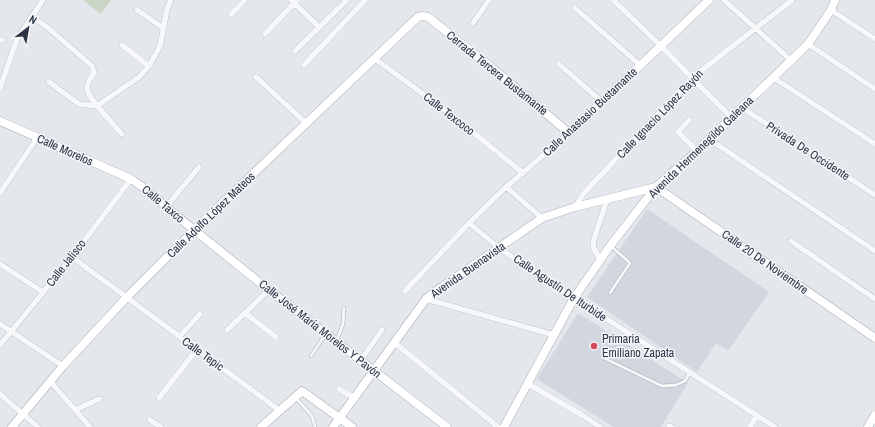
<svg xmlns="http://www.w3.org/2000/svg" width="875" height="427" font-family="'Archivo Narrow',sans-serif">
	<style>
		.built { fill: #d2d6de }
		.green { fill: #c9d6c5 }
		.lines { fill: none; stroke-linecap: round; stroke-linejoin: round }
		.lane-casing { stroke: #a9aeb7; stroke-width: 4 }
		.street-casing { stroke: #a9aeb7; stroke-width: 6 }
		.secondary-casing { stroke: #a9aeb7; stroke-width: 9 }
		.lane { stroke: #f7f8fa; stroke-width: 3 }
		.street { stroke: #f7f8fa; stroke-width: 5.5 }
		.secondary { stroke: #fff; stroke-width: 8 }
		.poi-dot { fill: #d1495b; stroke: #f4f6f9; stroke-width: 1.5 }
		.labels { text-anchor: middle; dominant-baseline: central; stroke-width: 3; stroke-linejoin: round; paint-order: stroke }
		.street-label { font-size: 12px; fill: #2b3445; stroke: #f4f6f9 }
		.poi-label { font-size: 12px; fill: #2b3445; stroke: #f4f6f9; text-anchor: start }
	</style>
	<rect width="100%" height="100%" fill="#e4e7ec"/>
	<!-- built -->
	<path class="built" d="M 647,209 L 769,292 L 728,351 L 716,343 L 697,372 L 587,297 Z
		M 578,313 L 688,383 L 661,427 L 614,427 L 537,379 Z"/>
	<!-- green -->
	<path class="green" d="M 83,0 L 111,0 L 101,14 Z"/>
	<g class="lines">
		<defs>
			<path id="lane" d="M 610,293 L 630,263 L 611,246
				M 336,342 L 343,324 L 344,308
				M 311,356 L 325,335
				M 606,359 L 662,386 L 676,385 L 685,381 L 690,372
				M 296,398 L 312,416 L 315,427"/>
			<path id="street" d="M 291,0 L 319,27
				M 613,0 L 661,46 L 692,78 L 731,117
				M 724,0 L 792,61
				M 575,8 L 640,65
				M 137,10 L 163,28
				M 831,10 L 875,39
				M 231,14 L 245,0
				M 32,17 L 47,27 L 92,66 L 94,73 C 91,77 87,83 87,88 C 86,96 115,126 122,134
				M 473,23 L 489,0
				M 265,34 L 297,0
				M 0,40 L 3,40
				M 808,44 L 875,89
				M 122,45 L 149,66
				M 295,51 L 347,0
				M 374,58 L 453,116 L 523,173
				M 559,64 L 601,101
				M 304,65 L 365,0
				M 256,77 L 306,123
				M 774,78 L 875,144
				M 49,82 L 79,104 L 97,106 L 139,77 L 149,66 L 160,46 L 167,9 L 171,0
				M 0,88 L 17,39 L 43,0
				M 741,107 L 875,195
				M 689,120 L 678,132 L 697,151
				M 709,139 L 875,251
				M 506,187 L 542,218
				M 0,193 L 37,138
				M 166,207 L 199,167
				M 575,207 L 584,193 L 692,78 L 792,0
				M 469,223 L 499,248 L 574,298 L 775,427
				M 791,241 L 875,299
				M 72,257 L 279,410
				M 600,259 L 594,249 L 593,242 L 607,200
				M 0,264 L 43,292
				M 405,291 L 469,223 L 506,187 L 569,133
				M 426,299 L 554,335
				M 245,313 L 276,337
				M 0,324 L 63,366
				M 227,330 L 269,290
				M 180,336 L 200,314
				M 395,343 L 498,427
				M 0,345 L 72,257 L 131,179
				M 361,360 L 382,330
				M 50,381 L 90,427
				M 528,384 L 582,415 L 600,427
				M 339,389 L 355,398
				M 0,394 L 38,427
				M 159,398 L 197,349
				M 75,410 L 99,399
				M 150,420 L 161,427
				M 669,426 L 672,427
				M 750,427 L 757,415"/>
			<path id="secondary" d="M 0,121 L 131,179 L 141,186 L 194,230 L 269,290 L 447,427
				M 656,187 L 875,338
				M 12,427 L 63,366 L 127,297 L 194,230 L 418,17 L 423,16 L 428,17 L 491,67 L 569,133 L 709,0
				M 261,427 L 302,391 L 352,427
				M 333,427 L 426,299 L 433,293 L 542,218 L 575,207 L 656,187
				M 504,427 L 574,298 L 610,246 L 656,187 L 697,151 L 808,44 L 831,10 L 835,0
				M 868,427 L 875,415"/>
		</defs>
		<!-- lane casing -->
		<use href="#lane" class="lane-casing"/>
		<!-- street casing -->
		<use href="#street" class="street-casing"/>
		<!-- secondary casing -->
		<use href="#secondary" class="secondary-casing"/>
		<!-- lane -->
		<use href="#lane" class="lane"/>
		<!-- street -->
		<use href="#street" class="street"/>
		<!-- secondary -->
		<use href="#secondary" class="secondary"/>
	</g>
	<!-- markers -->
	<circle class="poi-dot" cx="594" cy="346" r="4"/>
	<g class="labels">
		<!-- street labels -->
		<g class="street-label">
			<text transform="translate(497 73) rotate(39)">Cerrada Tercera Bustamante</text>
			<text transform="translate(590 112) rotate(-43)">Calle Anastasio Bustamante</text>
			<text transform="translate(449 114) rotate(38)">Calle Texcoco</text>
			<text transform="translate(660 114) rotate(-46)">Calle Ignacio López Rayón</text>
			<text transform="translate(701 147) rotate(-44)">Avenida Hermenegildo Galeana</text>
			<text transform="translate(65 150) rotate(24)">Calle Morelos</text>
			<text transform="translate(808 151) rotate(33)">Privada De Occidente</text>
			<text transform="translate(163 204) rotate(40)">Calle Taxco</text>
			<text transform="translate(211 215) rotate(-44)">Calle Adolfo López Mateos</text>
			<text transform="translate(765 262) rotate(35)">Calle 20 De Noviembre</text>
			<text transform="translate(66 263) rotate(-52)">Calle Jalisco</text>
			<text transform="translate(468 270) rotate(-35)">Avenida Buenavista</text>
			<text transform="translate(560 288) rotate(34)">Calle Agustín De Iturbide</text>
			<text transform="translate(320 329) rotate(38)">Calle José María Morelos Y Pavón</text>
			<text transform="translate(203 354) rotate(36)">Calle Tepic</text>
		</g>
		<!-- poi labels -->
		<g class="poi-label">
			<text x="602" y="339">Primaria<tspan x="602" dy="14">Emiliano Zapata</tspan></text>
		</g>
	</g>
	<!-- north arrow -->
	<g transform="translate(28 28) rotate(31)" stroke="#f4f6f9" stroke-width="3" paint-order="stroke">
	<path d="M0-3L7 15L0 10L-7 15Z" fill="#2b3445"/>
	<text y="-6" font-size="11" font-weight="bold" text-anchor="middle" fill="#2b3445">N</text>
	</g>
</svg>
